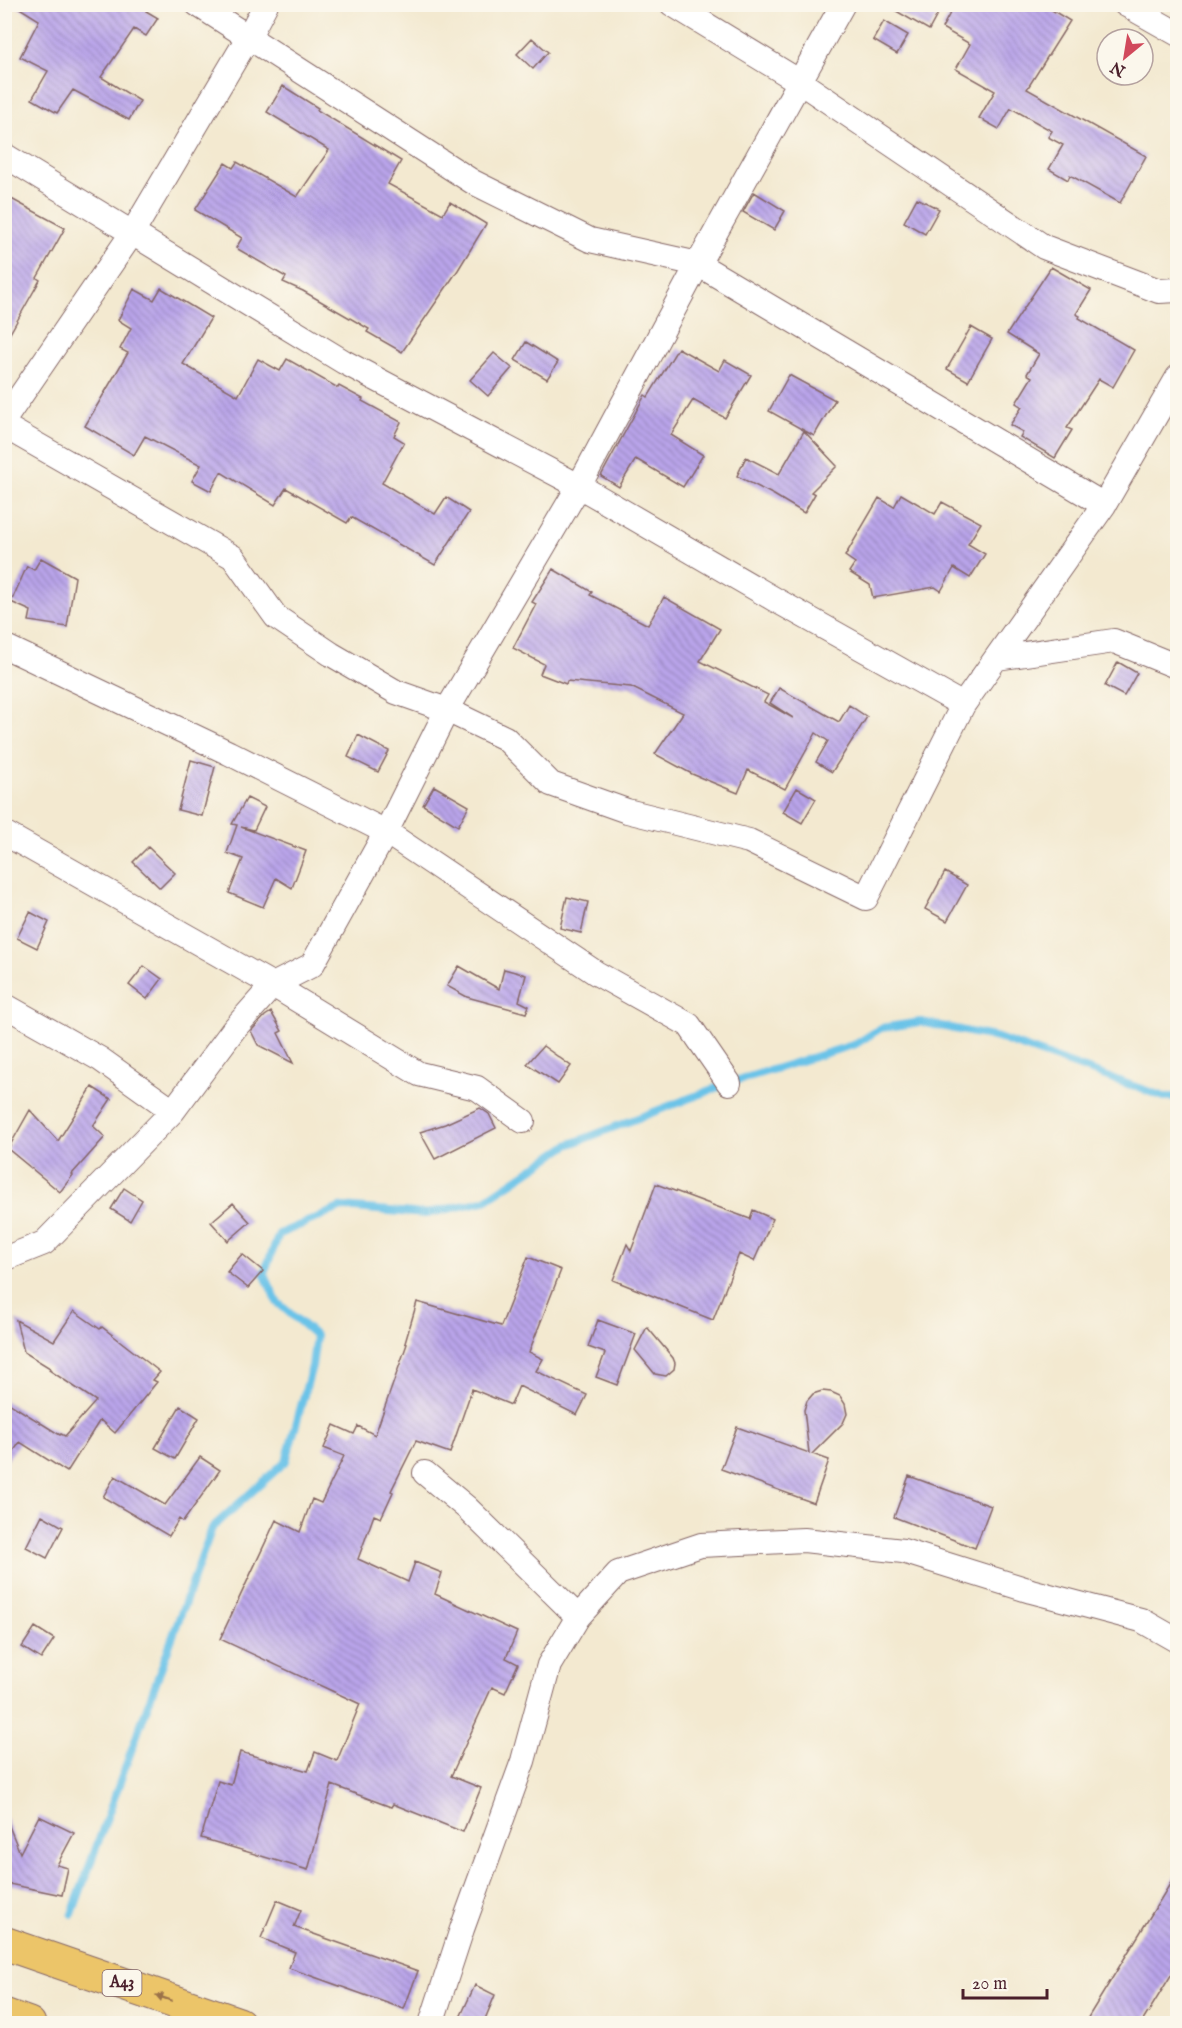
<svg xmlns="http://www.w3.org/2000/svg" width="1182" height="2028" font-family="'IM FELL English',serif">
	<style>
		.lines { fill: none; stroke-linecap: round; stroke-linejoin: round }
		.stream { stroke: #6bc3e8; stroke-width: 8 }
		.building { fill: url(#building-back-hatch) }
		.street-casing { stroke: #856665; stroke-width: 26 }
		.highway-casing { stroke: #856665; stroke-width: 35 }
		.street { stroke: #fff; stroke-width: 24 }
		.highway { stroke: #ecc569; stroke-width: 33 }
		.oneway { fill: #9b724a }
		.labels { text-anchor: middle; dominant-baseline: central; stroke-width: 4.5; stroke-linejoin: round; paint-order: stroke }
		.shield { fill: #fbf7ec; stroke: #7f6065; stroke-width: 1.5 }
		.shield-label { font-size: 16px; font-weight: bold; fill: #4a1f2b }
	</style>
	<defs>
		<pattern id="building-back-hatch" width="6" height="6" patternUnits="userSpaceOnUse" patternTransform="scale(1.5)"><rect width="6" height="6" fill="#b9a4ea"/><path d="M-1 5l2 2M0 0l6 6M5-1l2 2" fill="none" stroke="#9885be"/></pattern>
	</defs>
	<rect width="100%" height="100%" fill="#fbf7ec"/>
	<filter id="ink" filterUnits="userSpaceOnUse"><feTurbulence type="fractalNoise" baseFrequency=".0167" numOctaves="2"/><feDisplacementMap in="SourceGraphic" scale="12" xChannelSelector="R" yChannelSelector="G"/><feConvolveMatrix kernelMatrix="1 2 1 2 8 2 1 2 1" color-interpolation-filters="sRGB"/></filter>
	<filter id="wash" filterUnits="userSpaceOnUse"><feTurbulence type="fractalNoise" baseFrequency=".008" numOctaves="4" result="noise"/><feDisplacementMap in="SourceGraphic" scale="24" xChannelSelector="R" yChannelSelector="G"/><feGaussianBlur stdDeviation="1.35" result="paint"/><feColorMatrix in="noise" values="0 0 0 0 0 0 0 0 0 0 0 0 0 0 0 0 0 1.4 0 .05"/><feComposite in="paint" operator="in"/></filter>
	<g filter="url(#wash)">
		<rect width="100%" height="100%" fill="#f3e9d0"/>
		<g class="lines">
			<!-- stream -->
			<path class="stream" d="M 72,1914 L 212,1528 L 286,1461 L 312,1366 L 316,1336 L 277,1302 L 264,1273 L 279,1234 L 342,1207 L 425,1214 L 484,1201 L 568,1145 L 729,1083 L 856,1044 L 881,1028 L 921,1022 L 998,1038 L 1164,1097 L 1178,1097"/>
		</g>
		<g id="blocks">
			<!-- building -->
			<path class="building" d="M 13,4 L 151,4 L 146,11 L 158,18 L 146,36 L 134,29 L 101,77 L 140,101 L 129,120 L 73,90 L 57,113 L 32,99 L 48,71 L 20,57 L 39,20 Z
				M 884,4 L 943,4 L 929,30 Z
				M 955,4 L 1042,4 L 1070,21 L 1027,89 L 1146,156 L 1120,203 L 1070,175 L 1068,180 L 1049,169 L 1063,145 L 1048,137 L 1052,131 L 1011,108 L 999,129 L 979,118 L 995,91 L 956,69 L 970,44 L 942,28 Z
				M 884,21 L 908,35 L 897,54 L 873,40 Z
				M 532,38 L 548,52 L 533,69 L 517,54 Z
				M 283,86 L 318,108 L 317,110 L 401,161 L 388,184 L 443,214 L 450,202 L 486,224 L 458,270 L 402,352 L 367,332 L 369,329 L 303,291 L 283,282 L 286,277 L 236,248 L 242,238 L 195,210 L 225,163 L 233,168 L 237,162 L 297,197 L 329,150 L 267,112 Z
				M 754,192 L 785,211 L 774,230 L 743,212 Z
				M 4,195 L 65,228 L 37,278 L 40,280 L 4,344 Z
				M 917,198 L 939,209 L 925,234 L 904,222 Z
				M 1051,267 L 1091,290 L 1076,314 L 1080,316 L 1079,318 L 1134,350 L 1113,387 L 1099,379 L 1067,428 L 1072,430 L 1055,458 L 1020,437 L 1023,432 L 1010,425 L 1022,407 L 1016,403 L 1032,377 L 1027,374 L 1039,354 L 1007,334 Z
				M 161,288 L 211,318 L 183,364 L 238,396 L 258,359 L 280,371 L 287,359 L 338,388 L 339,386 L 363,399 L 362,401 L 401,422 L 394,436 L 404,442 L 382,483 L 435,514 L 446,497 L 469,512 L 435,565 L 351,517 L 347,523 L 286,488 L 275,505 L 221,472 L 211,491 L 192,481 L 201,465 L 145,436 L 134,455 L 85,426 L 128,353 L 120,349 L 131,328 L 118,320 L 134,289 L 154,300 Z
				M 971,327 L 992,339 L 968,381 L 947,369 Z
				M 526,342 L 558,362 L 547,379 L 515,360 Z
				M 678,348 L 719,371 L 725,360 L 751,375 L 725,418 L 693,400 L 671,435 L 703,455 L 683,487 L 636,459 L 619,487 L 601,476 L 645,395 L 648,397 Z
				M 494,353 L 512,368 L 488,396 L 470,380 Z
				M 789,375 L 835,400 L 814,436 L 769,411 Z
				M 804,431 L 837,466 L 811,492 L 815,494 L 804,513 L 774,495 L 737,476 L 746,457 L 779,474 Z
				M 901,494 L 935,514 L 942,502 L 981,523 L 968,544 L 985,554 L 970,578 L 954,568 L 941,591 L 935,587 L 873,598 L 870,585 L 849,572 L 855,563 L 845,556 L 879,498 L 894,507 Z
				M 41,558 L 75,577 L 67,627 L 29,621 L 31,611 L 11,602 L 27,566 L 34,570 Z
				M 553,569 L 592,592 L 590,595 L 648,625 L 664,597 L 720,629 L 700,661 L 768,695 L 764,702 L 793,718 L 770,703 L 779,688 L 839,722 L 849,705 L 867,717 L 832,772 L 816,762 L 828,741 L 816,733 L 785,789 L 748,770 L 738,793 L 692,774 L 655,754 L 683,713 L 631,687 L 567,681 L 566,684 L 540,674 L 544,664 L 513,648 L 536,604 L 532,602 Z
				M 1118,662 L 1137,673 L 1124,696 L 1105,686 Z
				M 358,735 L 389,751 L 378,772 L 348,757 Z
				M 191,760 L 215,767 L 202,816 L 178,810 Z
				M 434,786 L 469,806 L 458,826 L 423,805 Z
				M 797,788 L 816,799 L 802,823 L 783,812 Z
				M 247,798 L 265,807 L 254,830 L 241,827 L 306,851 L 292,888 L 276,878 L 263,907 L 229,893 L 243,859 L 227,853 L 237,825 L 232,824 Z
				M 148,847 L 175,873 L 160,888 L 133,862 Z
				M 945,872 L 967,885 L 947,921 L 925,909 Z
				M 567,897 L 588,902 L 581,933 L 560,928 Z
				M 30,912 L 49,922 L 37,948 L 17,938 Z
				M 144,966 L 162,979 L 147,999 L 129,985 Z
				M 459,966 L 499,989 L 504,969 L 526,975 L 519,1001 L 529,1006 L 526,1013 L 467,997 L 447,986 Z
				M 271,1012 L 282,1031 L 278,1033 L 293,1063 L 258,1045 L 251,1031 L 265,1016 Z
				M 543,1046 L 571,1066 L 558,1084 L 527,1064 Z
				M 92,1087 L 111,1099 L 93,1126 L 105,1137 L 72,1174 L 73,1175 L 60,1192 L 8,1149 L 30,1110 L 58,1141 Z
				M 480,1108 L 489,1114 L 496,1128 L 435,1159 L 420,1132 L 445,1124 Z
				M 656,1184 L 750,1219 L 753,1210 L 773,1219 L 754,1261 L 739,1254 L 713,1320 L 613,1280 L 627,1244 L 631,1251 Z
				M 124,1188 L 142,1200 L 130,1221 L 111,1209 Z
				M 233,1203 L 250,1222 L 228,1241 L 211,1222 Z
				M 242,1254 L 263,1271 L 248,1288 L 227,1272 Z
				M 528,1257 L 561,1270 L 529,1352 L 543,1359 L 536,1371 L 587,1395 L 577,1415 L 519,1386 L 511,1405 L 472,1389 L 450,1453 L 416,1441 L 391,1491 L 393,1492 L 381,1518 L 374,1515 L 358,1559 L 408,1582 L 415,1562 L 442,1573 L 435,1594 L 517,1632 L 506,1658 L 518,1664 L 505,1693 L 492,1687 L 451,1776 L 481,1788 L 463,1832 L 393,1804 L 391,1807 L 332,1785 L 308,1870 L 201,1838 L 218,1781 L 231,1785 L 240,1752 L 308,1771 L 315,1752 L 337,1761 L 360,1704 L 220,1639 L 276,1520 L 300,1532 L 312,1499 L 321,1503 L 344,1456 L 324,1448 L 334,1425 L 354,1434 L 358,1426 L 375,1435 L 407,1344 L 405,1343 L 417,1302 L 501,1326 Z
				M 74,1311 L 100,1329 L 102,1327 L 160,1372 L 153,1380 L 157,1382 L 115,1433 L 100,1420 L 67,1472 L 20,1442 L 4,1465 L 4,1400 L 60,1435 L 61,1434 L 65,1436 L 96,1401 L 49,1370 L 50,1368 L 24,1352 L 16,1320 L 54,1341 Z
				M 598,1320 L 636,1334 L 617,1385 L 596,1377 L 605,1353 L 588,1347 Z
				M 647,1327 L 673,1358 L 675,1363 L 674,1369 L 666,1376 L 655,1374 L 635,1350 Z
				M 822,1391 L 831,1392 L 840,1396 L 845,1404 L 847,1414 L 843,1423 L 812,1454 L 829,1460 L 814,1503 L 721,1469 L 737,1427 L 809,1453 L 804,1410 L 807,1401 L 813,1394 Z
				M 180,1406 L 199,1418 L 175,1459 L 155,1448 Z
				M 200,1457 L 220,1470 L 183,1522 L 179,1519 L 169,1536 L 103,1497 L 115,1476 L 165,1505 Z
				M 909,1476 L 991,1506 L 975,1548 L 894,1517 Z
				M 42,1515 L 63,1527 L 47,1558 L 26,1547 Z
				M 35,1627 L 54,1639 L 41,1659 L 22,1647 Z
				M 5,1816 L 20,1853 L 39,1816 L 74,1833 L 57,1865 L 68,1868 L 62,1895 L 4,1883 Z
				M 1178,1871 L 1178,1964 L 1141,2024 L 1084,2024 Z
				M 277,1900 L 301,1910 L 294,1927 L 418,1971 L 404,2009 L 289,1968 L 295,1952 L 261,1938 Z
				M 475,1985 L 495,1995 L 483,2024 L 457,2024 Z"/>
		</g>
	</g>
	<g filter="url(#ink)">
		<use href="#blocks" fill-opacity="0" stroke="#856665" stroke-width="1.5"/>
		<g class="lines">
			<defs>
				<path id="street" d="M 197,4 L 473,182 L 590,240 L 698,264 L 1104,505
					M 672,4 L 800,82 L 1044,247 L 1159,291 L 1178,290
					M 1125,4 L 1178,34
					M 4,155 L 344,362 L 579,486 L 774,599 L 963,705
					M 4,420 L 133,232 L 249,36 L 266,4
					M 4,426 L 233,557 L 276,617 L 331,654 L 396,692 L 447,710 L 505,738 L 551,784 L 627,811 L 749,841 L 866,898 L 963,705 L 1104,505 L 1178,377
					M 4,646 L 229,753 L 386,832 L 596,973 L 689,1025 L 729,1083
					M 997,658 L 1114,641 L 1178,667
					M 4,833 L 273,985 L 419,1074 L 477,1088 L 523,1121
					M 4,1005 L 100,1059 L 173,1111
					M 4,1259 L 44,1243 L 173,1111 L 234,1029 L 273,985 L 312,965 L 386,832 L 447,710 L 579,486 L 698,264 L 843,4
					M 425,1473 L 467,1508 L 578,1617
					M 431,2024 L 462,1929 L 523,1761 L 549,1665 L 578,1617 L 618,1573 L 701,1545 L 804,1540 L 903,1551 L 1031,1591 L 1141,1620 L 1178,1641"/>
				<path id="highway" d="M 4,1943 L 239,2024
					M 4,2015 L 29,2024"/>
			</defs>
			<!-- street casing -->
			<use href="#street" class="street-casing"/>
			<!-- highway casing -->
			<use href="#highway" class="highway-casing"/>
			<!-- street -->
			<use href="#street" class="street"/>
			<!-- highway -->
			<use href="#highway" class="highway"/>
		</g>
		<!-- one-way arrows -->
		<defs><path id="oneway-solid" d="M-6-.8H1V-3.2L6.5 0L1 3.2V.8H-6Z" transform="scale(1.5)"/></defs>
		<use class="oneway" href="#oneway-solid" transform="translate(164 1998) rotate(-161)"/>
	</g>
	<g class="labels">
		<!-- shield labels -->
		<rect class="shield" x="102.5" y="1970" width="39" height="26" rx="4.5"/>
		<g class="shield-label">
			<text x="122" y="1983">A43</text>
		</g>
	</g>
	<!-- margin -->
	<rect width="1182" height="2028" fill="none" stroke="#fbf7ec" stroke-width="24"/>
	<!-- north arrow -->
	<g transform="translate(1125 57) rotate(210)"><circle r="28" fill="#fbf7ec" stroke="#b4a19f" stroke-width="1.5"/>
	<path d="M0-4.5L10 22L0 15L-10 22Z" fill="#d1495b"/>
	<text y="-9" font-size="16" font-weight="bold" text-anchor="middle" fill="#4a1f2b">N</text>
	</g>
	<!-- scale -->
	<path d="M963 1989v9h84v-9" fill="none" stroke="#4a1f2b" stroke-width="3"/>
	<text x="972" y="1989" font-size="18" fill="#4a1f2b" stroke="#fbf7ec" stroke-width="4.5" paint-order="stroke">20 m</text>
</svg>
